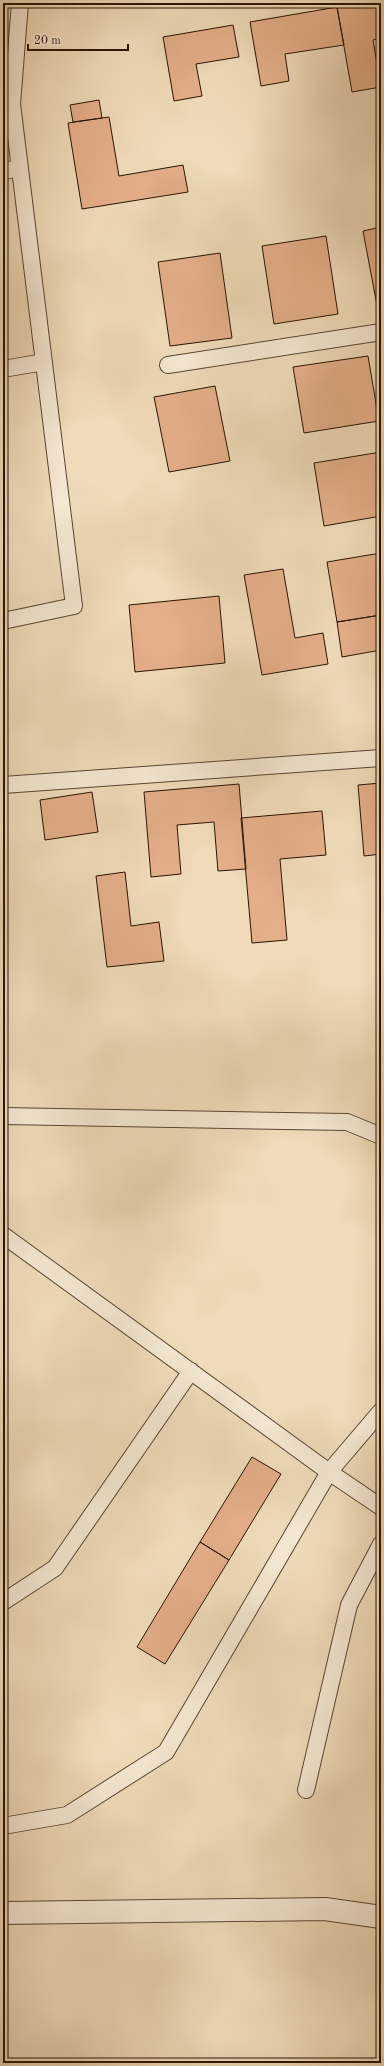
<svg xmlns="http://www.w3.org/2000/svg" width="384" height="2066" font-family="'Old Standard TT',serif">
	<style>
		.building { fill: #e3ae88; stroke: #2a1304 }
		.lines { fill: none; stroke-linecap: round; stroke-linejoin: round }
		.lane-casing { stroke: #5b4531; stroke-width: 18 }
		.street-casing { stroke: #5b4531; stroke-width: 24 }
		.lane { stroke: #f5e7d2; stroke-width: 16 }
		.street { stroke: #f5e7d2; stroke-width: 22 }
	</style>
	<rect width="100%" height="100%" fill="#efdab9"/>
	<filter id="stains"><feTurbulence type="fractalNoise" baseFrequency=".005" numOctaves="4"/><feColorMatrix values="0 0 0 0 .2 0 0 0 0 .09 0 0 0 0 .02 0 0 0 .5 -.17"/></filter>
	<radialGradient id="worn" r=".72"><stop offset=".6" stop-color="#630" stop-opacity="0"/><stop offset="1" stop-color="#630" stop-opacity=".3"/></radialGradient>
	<!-- building -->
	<path class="building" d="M 362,3 L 381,3 L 381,38 L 373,40 L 381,87 L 352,92 L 337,7 Z
		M 337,7 L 344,45 L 285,54 L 289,81 L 261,86 L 250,22 Z
		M 233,25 L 239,57 L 196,64 L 202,96 L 174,101 L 163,37 Z
		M 99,100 L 102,118 L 73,122 L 70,105 Z
		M 109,117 L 119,176 L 183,165 L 188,192 L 82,209 L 68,123 Z
		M 381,227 L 381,310 L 378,311 L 363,231 Z
		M 326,236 L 338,314 L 274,324 L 262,246 Z
		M 220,253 L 232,338 L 170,346 L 158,262 Z
		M 368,356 L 379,421 L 304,433 L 293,367 Z
		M 215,386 L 230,461 L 169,472 L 154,397 Z
		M 381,452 L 381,516 L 324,526 L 314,463 Z
		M 381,553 L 381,615 L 337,622 L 327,562 Z
		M 283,569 L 295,638 L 323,633 L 328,664 L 262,675 L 244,575 Z
		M 219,596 L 225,663 L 135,672 L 129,605 Z
		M 381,615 L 381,650 L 342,657 L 337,622 Z
		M 381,783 L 381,854 L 364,856 L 358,785 Z
		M 239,784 L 246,869 L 218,871 L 214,822 L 177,825 L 181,874 L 151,877 L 144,792 Z
		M 92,792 L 98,832 L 45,840 L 40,800 Z
		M 322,811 L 326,855 L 280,859 L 287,940 L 252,943 L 241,818 Z
		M 125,872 L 131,926 L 159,922 L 164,961 L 107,967 L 96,876 Z
		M 252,1457 L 281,1474 L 229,1560 L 200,1542 Z
		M 200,1542 L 229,1560 L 165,1664 L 137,1647 Z"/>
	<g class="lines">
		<defs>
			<path id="lane" d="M 3,171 L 20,168
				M 168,365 L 381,332
				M 3,369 L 44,362
				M 3,621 L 74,606 L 12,104 L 20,3
				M 3,785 L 381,758
				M 3,1116 L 347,1122 L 381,1136
				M 3,1235 L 329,1472 L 166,1752 L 67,1815 L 3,1826
				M 381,1411 L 329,1472 L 381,1507
				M 3,1602 L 55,1568 L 191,1371
				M 306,1790 L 349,1605 L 381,1544"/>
			<path id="street" d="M 3,1913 L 325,1909 L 381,1917"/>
		</defs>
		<!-- lane casing -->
		<use href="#lane" class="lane-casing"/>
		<!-- street casing -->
		<use href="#street" class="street-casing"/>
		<!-- lane -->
		<use href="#lane" class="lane"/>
		<!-- street -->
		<use href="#street" class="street"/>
	</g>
	<!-- margin -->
	<rect width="384" height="2066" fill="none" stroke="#efdab9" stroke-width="16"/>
	<rect x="4" y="4" width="376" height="2058" fill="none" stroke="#2a1304" stroke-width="2"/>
	<rect x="8" y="8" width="368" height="2050" fill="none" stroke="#2a1304"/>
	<!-- scale -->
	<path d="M28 44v6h100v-6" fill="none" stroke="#2a1304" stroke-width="2"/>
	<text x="34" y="44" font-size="12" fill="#2a1304" stroke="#f5e7d2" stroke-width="3" paint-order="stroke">20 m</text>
	<rect width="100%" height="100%" filter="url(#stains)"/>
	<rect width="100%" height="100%" fill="url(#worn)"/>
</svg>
